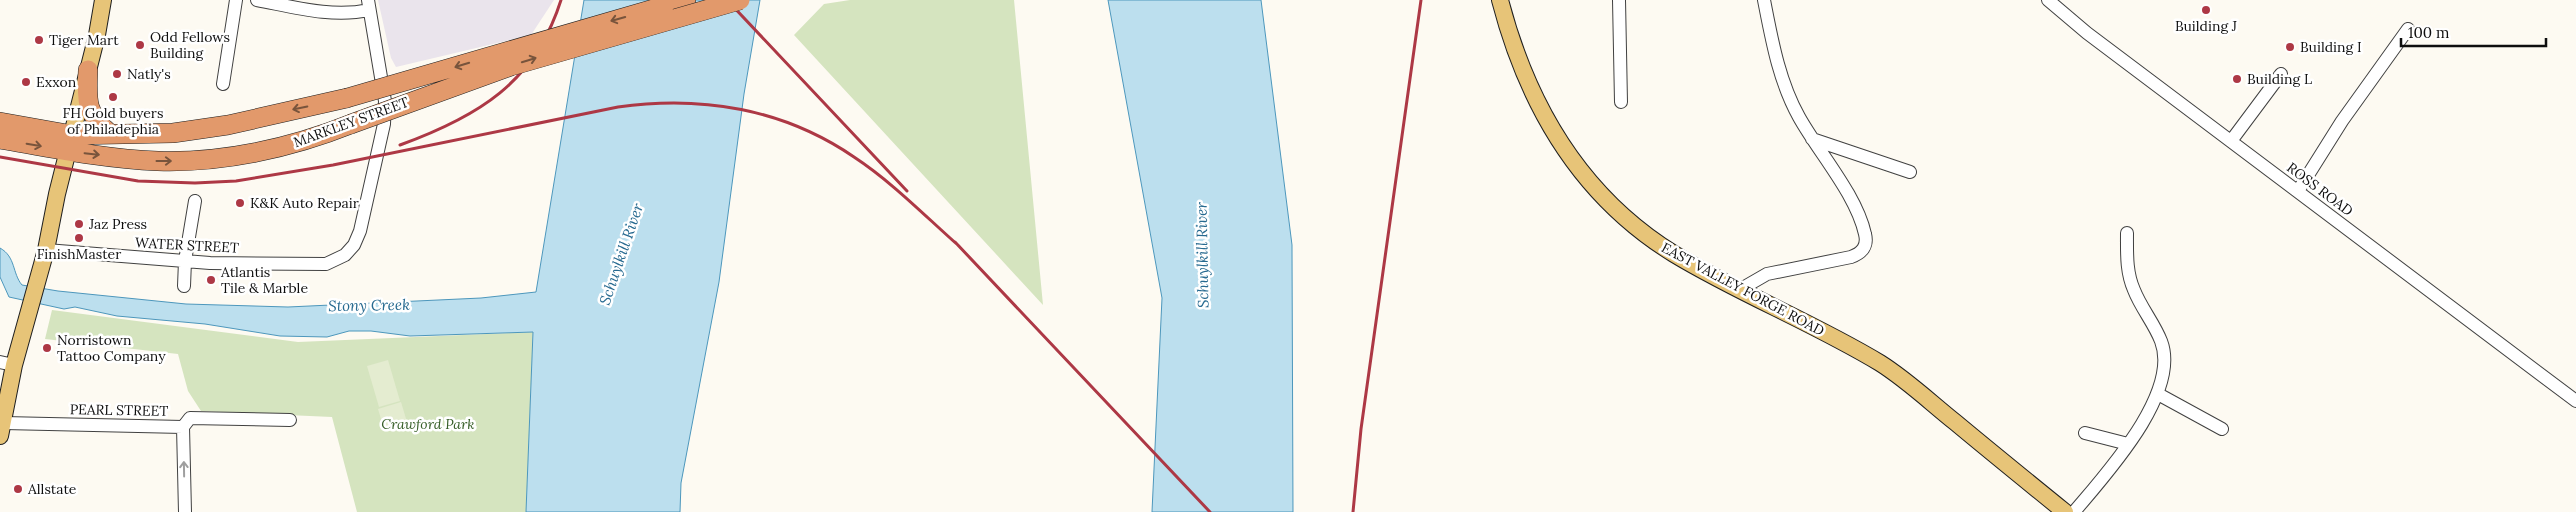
<svg xmlns="http://www.w3.org/2000/svg" width="2576" height="512" font-family="Lora,serif">
	<style>
		.industrial { fill: #eae4ec }
		.green { fill: #d5e4bf }
		.pitch { fill: #e4ecd0 }
		.water { fill: #bcdfee; stroke: #4d97bc }
		.lines { fill: none; stroke-linecap: round; stroke-linejoin: round }
		.minor-casing { stroke: #414141; stroke-width: 14 }
		.major-casing { stroke: #1f1f1f; stroke-width: 18 }
		.highway-casing { stroke: #1f1f1f; stroke-width: 20 }
		.minor { stroke: #fff; stroke-width: 12 }
		.major { stroke: #e7c478; stroke-width: 16 }
		.highway { stroke: #e2996b; stroke-width: 19 }
		.rail { stroke: #ad3845; stroke-width: 3 }
		.highway-bridge-casing { stroke: #1f1f1f; stroke-width: 20; stroke-linecap: butt }
		.highway-bridge { stroke: #e2996b; stroke-width: 19 }
		.oneway { stroke: #78543c }
		.oneway2 { stroke: #9f9f9f }
		.poi-dot { fill: #ad3845; stroke: #fff; stroke-width: 2 }
		.labels { text-anchor: middle; dominant-baseline: central; stroke-width: 5; stroke-linejoin: round; paint-order: stroke }
		.poi-label { font-size: 14px; fill: #0e0e0e; stroke: #fff; text-anchor: start }
		.street-label { font-size: 14px; fill: #0e0e0e; stroke: #fff }
		.park-label { font-size: 14px; font-style: italic; fill: #365e27; stroke: #fff }
		.water-label { font-size: 15px; font-style: italic; fill: #276a90; stroke: #fff }
	</style>
	<rect width="100%" height="100%" fill="#fdfaf2"/>
	<!-- industrial -->
	<path class="industrial" d="M 378,0 L 554,0 L 531,35 L 396,67 L 391,58 Z"/>
	<!-- green -->
	<path class="green" d="M 850,0 L 1014,0 L 1043,305 L 794,35 L 824,4 Z
		M 52,310 L 298,342 L 533,332 L 526,512 L 357,512 L 332,417 L 201,411 L 188,391 L 178,354 L 45,339 Z"/>
	<!-- pitch -->
	<path class="pitch" d="M 388,360 L 400,401 L 379,407 L 367,366 Z
		M 401,402 L 407,422 L 384,429 L 378,409 Z"/>
	<!-- water -->
	<path class="water" d="M 584,0 L 760,0 L 744,94 L 719,282 L 681,483 L 680,512 L 526,512 L 533,332 L 410,336 L 371,331 L 349,331 L 327,337 L 280,336 L 205,324 L 117,316 L 75,307 L 64,309 L 9,297 L 0,277 L 0,248 C 16,257 12,273 22,285 L 58,291 L 186,304 L 288,307 L 481,298 L 536,292 Z
		M 1108,0 L 1261,0 L 1292,245 L 1293,512 L 1152,512 L 1162,298 Z"/>
	<g class="lines">
		<defs>
			<path id="minor" d="M 257,0 C 294,7 332,18 369,10
				M 1619,0 L 1621,102
				M 2048,0 L 2087,33 L 2576,401
				M 223,84 L 236,0
				M 1812,139 L 1910,172
				M 2231,141 L 2281,74
				M 2298,191 L 2342,121 L 2408,29
				M 46,250 L 210,263 L 326,264 L 345,255 L 354,245 L 360,231 L 384,124 L 385,101 L 368,0
				M 184,286 L 185,261 L 195,201
				M 1741,289 L 1767,274 L 1851,257 C 1862,253 1868,246 1865,234 C 1856,194 1819,153 1799,117 C 1779,81 1772,41 1764,0
				M 0,362 L 14,365
				M 2158,394 L 2222,429
				M 4,423 L 183,427
				M 183,427 L 190,418 L 290,420
				M 183,427 L 185,512
				M 2085,433 L 2128,444
				M 2074,512 C 2106,474 2181,393 2161,341 C 2154,323 2141,308 2134,290 C 2126,272 2127,253 2127,233"/>
			<path id="major" d="M 1500,0 C 1527,104 1580,196 1674,254 C 1740,294 1814,323 1880,363 C 1907,380 1930,402 1955,422 C 1991,452 2028,482 2065,512
				M 0,436 L 14,365 L 46,250 L 57,194 L 97,35 L 103,0"/>
			<path id="highway" d="M 664,6 L 686,0
				M 88,70 C 87,100 85,113 109,133
				M 0,122 L 73,135 L 173,133 L 228,125 L 347,98
				M 0,139 C 52,148 105,159 158,161 C 223,163 291,148 351,124"/>
		</defs>
		<!-- minor casing -->
		<use href="#minor" class="minor-casing"/>
		<!-- major casing -->
		<use href="#major" class="major-casing"/>
		<!-- highway casing -->
		<use href="#highway" class="highway-casing"/>
		<!-- minor -->
		<use href="#minor" class="minor"/>
		<!-- major -->
		<use href="#major" class="major"/>
		<!-- highway -->
		<use href="#highway" class="highway"/>
		<!-- rail -->
		<path class="rail" d="M 727,0 L 907,191
			M 400,145 C 477,117 535,83 561,0
			M 0,157 L 138,181 L 195,183 L 236,181 L 333,165 L 618,107 C 702,95 784,109 854,157 C 892,182 925,216 959,246
			M 955,242 L 1210,512
			M 1353,512 L 1361,429 L 1421,0"/>
		<defs>
			<path id="highway-bridge" d="M 347,98 L 664,6
				M 351,124 L 511,66 L 740,0"/>
		</defs>
		<!-- highway-bridge casing -->
		<use href="#highway-bridge" class="highway-bridge-casing"/>
		<!-- highway-bridge -->
		<use href="#highway-bridge" class="highway-bridge"/>
	</g>
	<!-- one-way arrows -->
	<defs><path id="oneway-shaft" d="M-6 0H5M1.5-3L5.5 0L1.5 3" fill="none" stroke-width="1.6" stroke-linecap="round" stroke-linejoin="round" transform="scale(1.25)"/></defs>
	<g class="oneway">
		<use href="#oneway-shaft" transform="translate(618 19) rotate(164)"/>
		<use href="#oneway-shaft" transform="translate(529 60) rotate(-17)"/>
		<use href="#oneway-shaft" transform="translate(462 65) rotate(163)"/>
		<use href="#oneway-shaft" transform="translate(300 108) rotate(168)"/>
		<use href="#oneway-shaft" transform="translate(34 145) rotate(10)"/>
		<use href="#oneway-shaft" transform="translate(92 154) rotate(6)"/>
		<use href="#oneway-shaft" transform="translate(164 161)"/>
	</g>
	<use class="oneway2" href="#oneway-shaft" transform="translate(184 469) rotate(-91)"/>
	<!-- markers -->
	<g class="poi-dot">
		<circle cx="2206" cy="10" r="5"/>
		<circle cx="39" cy="40" r="5"/>
		<circle cx="140" cy="45" r="5"/>
		<circle cx="2290" cy="47" r="5"/>
		<circle cx="117" cy="74" r="5"/>
		<circle cx="2237" cy="79" r="5"/>
		<circle cx="26" cy="82" r="5"/>
		<circle cx="113" cy="97" r="5"/>
		<circle cx="240" cy="203" r="5"/>
		<circle cx="79" cy="224" r="5"/>
		<circle cx="79" cy="238" r="5"/>
		<circle cx="211" cy="280" r="5"/>
		<circle cx="47" cy="348" r="5"/>
		<circle cx="18" cy="489" r="5"/>
	</g>
	<g class="labels">
		<!-- poi labels -->
		<g class="poi-label">
			<text x="2206" y="26" text-anchor="middle">Building J</text>
			<text x="150" y="37">Odd Fellows<tspan x="150" dy="16">Building</tspan></text>
			<text x="49" y="40">Tiger Mart</text>
			<text x="2300" y="47">Building I</text>
			<text x="127" y="74">Natly's</text>
			<text x="2247" y="79">Building L</text>
			<text x="36" y="82">Exxon</text>
			<text x="113" y="113" text-anchor="middle">FH Gold buyers<tspan x="113" dy="16">of Philadephia</tspan></text>
			<text x="250" y="203">K&amp;K Auto Repair</text>
			<text x="89" y="224">Jaz Press</text>
			<text x="79" y="254" text-anchor="middle">FinishMaster</text>
			<text x="221" y="272">Atlantis<tspan x="221" dy="16">Tile &amp; Marble</tspan></text>
			<text x="57" y="340">Norristown<tspan x="57" dy="16">Tattoo Company</tspan></text>
			<text x="28" y="489">Allstate</text>
		</g>
		<!-- street labels -->
		<g class="street-label">
			<text transform="translate(351 122) rotate(-20)">MARKLEY STREET</text>
			<text transform="translate(2320 189) rotate(37)">ROSS ROAD</text>
			<text transform="translate(187 245) rotate(3)">WATER STREET</text>
			<text transform="translate(1743 289) rotate(28)">EAST VALLEY FORGE ROAD</text>
			<text transform="translate(119 410) rotate(1)">PEARL STREET</text>
		</g>
		<!-- park labels -->
		<g class="park-label">
			<text x="428" y="424">Crawford Park</text>
		</g>
		<!-- water labels -->
		<g class="water-label">
			<text transform="translate(621 254) rotate(-71)">Schuylkill River</text>
			<text transform="translate(1202 255) rotate(-91)">Schuylkill River</text>
			<text transform="translate(369 305) rotate(-1)">Stony Creek</text>
		</g>
	</g>
	<!-- scale -->
	<path d="M2401 38v8h145v-8" fill="none" stroke="#0e0e0e" stroke-width="2.5"/>
	<text x="2408" y="38" font-size="15" fill="#0e0e0e" stroke="#ffffff" stroke-width="4" paint-order="stroke">100 m</text>
</svg>
